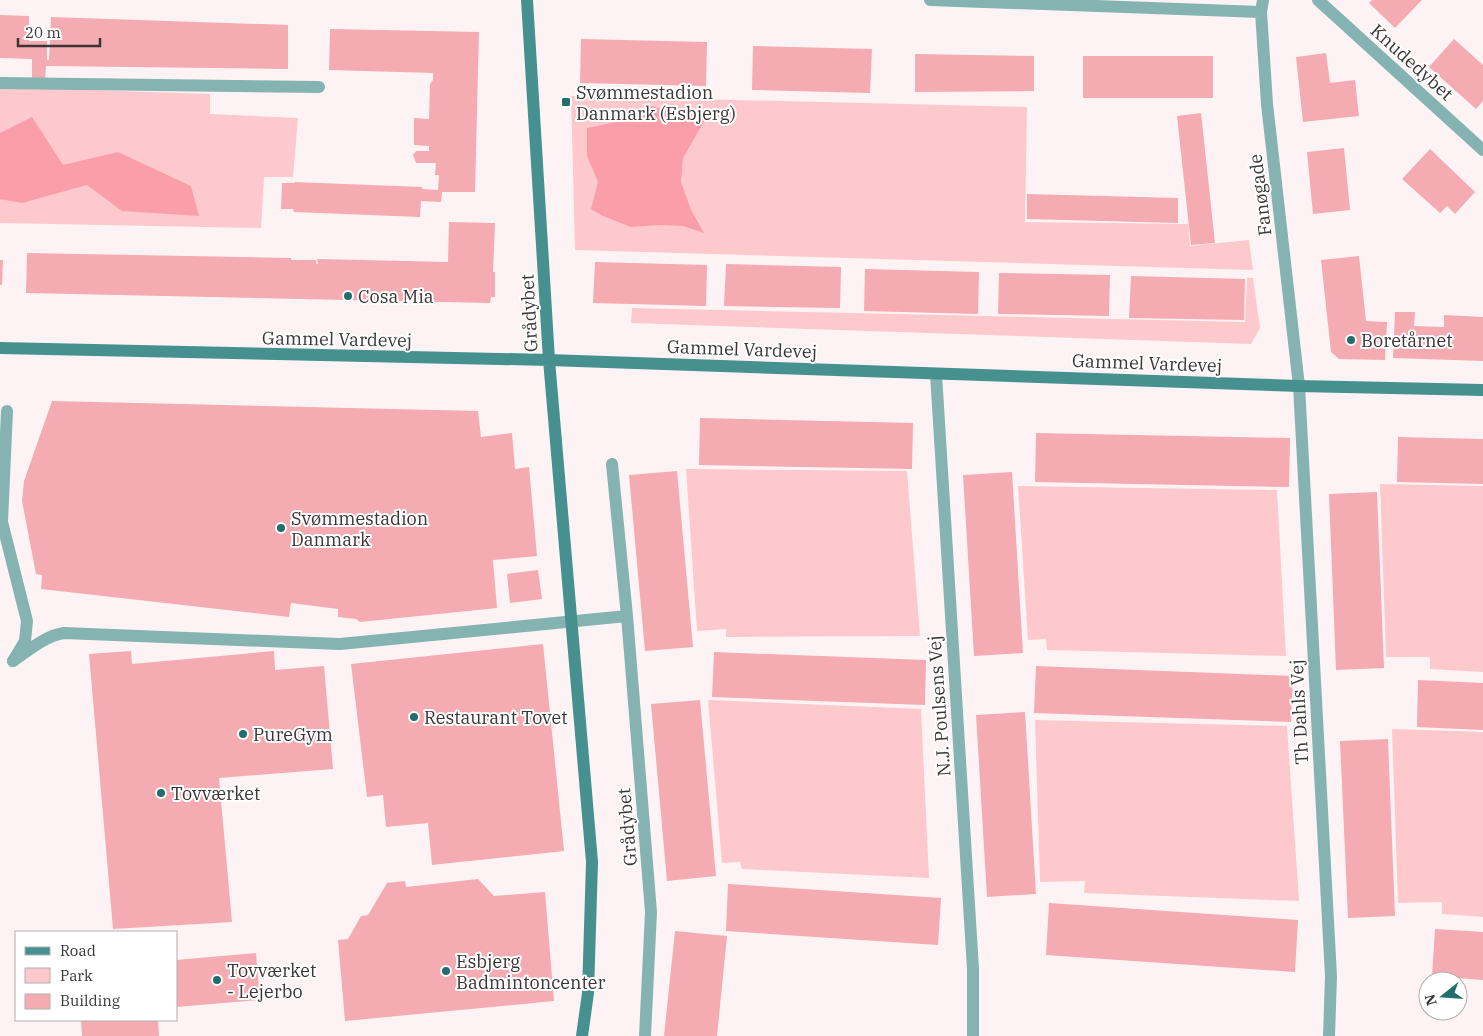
<svg xmlns="http://www.w3.org/2000/svg" width="1483" height="1036" font-family="'IBM Plex Serif',serif">
	<style>
		.green { fill: #fec9cd }
		.forest { fill: #fa9fa9 }
		.building { fill: #f5abb2 }
		.lines { fill: none; stroke-linecap: round; stroke-linejoin: round }
		.lane { stroke: #84b3b1; stroke-width: 12 }
		.street { stroke: #84b3b1; stroke-width: 12 }
		.secondary { stroke: #46918f; stroke-width: 12 }
		.poi-dot { fill: #236e6d; stroke: #fff; stroke-width: 2 }
		.labels { text-anchor: middle; dominant-baseline: central; stroke-width: 4; stroke-linejoin: round; paint-order: stroke }
		.street-label { font-size: 18px; fill: #3b3536; stroke: #fff }
		.poi-label { font-size: 18px; fill: #3b3536; stroke: #fff; text-anchor: start }
	</style>
	<rect width="100%" height="100%" fill="#fef3f4"/>
	<!-- green -->
	<path class="green" d="M 0,87 L 210,94 L 210,114 L 298,118 L 293,177 L 264,177 L 261,228 L 0,223 Z
		M 571,96 L 1027,107 L 1025,222 L 1188,224 L 1190,246 L 1249,240 L 1253,270 L 575,250 Z
		M 1247,278 L 1253,278 L 1260,328 L 1251,344 L 631,323 L 632,308 L 1245,322 Z
		M 686,469 L 907,471 L 920,636 L 726,637 L 726,629 L 697,631 Z
		M 1380,484 L 1483,486 L 1483,672 L 1430,669 L 1430,657 L 1386,657 Z
		M 1018,486 L 1277,490 L 1286,656 L 1047,650 L 1046,639 L 1028,640 Z
		M 708,700 L 921,709 L 929,878 L 742,869 L 740,862 L 722,863 Z
		M 1035,720 L 1287,726 L 1299,901 L 1084,893 L 1085,881 L 1040,882 Z
		M 1392,729 L 1483,732 L 1483,917 L 1442,914 L 1442,902 L 1398,903 Z"/>
	<!-- forest -->
	<path class="forest" d="M 648,105 L 681,115 L 709,113 L 683,158 L 681,182 L 691,210 L 704,233 L 683,226 L 658,225 L 631,227 L 603,216 L 591,209 L 598,182 L 587,156 L 587,128 L 630,119 Z
		M 32,117 L 63,165 L 118,152 L 191,186 L 199,216 L 122,211 L 87,185 L 22,203 L 0,199 L 0,133 Z"/>
	<!-- building -->
	<path class="building" d="M 1372,0 L 1422,0 L 1395,28 L 1369,3 Z
		M 0,15 L 29,16 L 29,41 L 47,41 L 47,60 L 49,60 L 51,17 L 288,25 L 288,69 L 46,66 L 45,80 L 32,80 L 32,59 L 0,58 Z
		M 330,29 L 479,32 L 475,192 L 442,192 L 441,202 L 421,201 L 420,217 L 294,212 L 293,209 L 281,209 L 282,183 L 295,183 L 294,182 L 422,187 L 422,189 L 438,190 L 439,175 L 435,175 L 436,163 L 416,163 L 413,155 L 416,151 L 429,151 L 429,146 L 414,145 L 414,118 L 429,119 L 430,84 L 433,80 L 433,73 L 329,70 Z
		M 581,39 L 707,42 L 706,86 L 580,83 Z
		M 1454,39 L 1483,65 L 1483,101 L 1476,109 L 1429,67 Z
		M 753,46 L 872,49 L 870,93 L 752,90 Z
		M 1326,53 L 1330,83 L 1355,80 L 1359,116 L 1303,122 L 1296,57 Z
		M 915,54 L 1034,56 L 1034,91 L 915,92 Z
		M 1083,56 L 1213,56 L 1213,98 L 1083,98 Z
		M 1201,113 L 1215,243 L 1191,245 L 1177,116 Z
		M 1344,148 L 1350,210 L 1313,214 L 1307,152 Z
		M 1430,149 L 1475,192 L 1455,214 L 1447,206 L 1440,213 L 1402,179 Z
		M 1027,194 L 1178,198 L 1178,223 L 1027,219 Z
		M 449,222 L 495,223 L 493,272 L 495,272 L 495,297 L 491,297 L 490,303 L 26,293 L 27,253 L 291,258 L 291,260 L 316,260 L 316,264 L 318,264 L 317,259 L 448,262 Z
		M 1359,256 L 1366,321 L 1387,322 L 1385,360 L 1339,359 L 1331,352 L 1321,260 Z
		M 0,260 L 3,260 L 2,285 L 0,285 Z
		M 595,262 L 707,265 L 706,306 L 593,303 Z
		M 726,264 L 841,267 L 840,308 L 724,306 Z
		M 865,269 L 979,272 L 978,314 L 864,311 Z
		M 999,273 L 1110,275 L 1109,316 L 998,314 Z
		M 1131,276 L 1245,279 L 1244,320 L 1129,318 Z
		M 1395,312 L 1415,312 L 1414,326 L 1444,327 L 1444,315 L 1483,317 L 1483,361 L 1393,358 Z
		M 52,401 L 478,411 L 481,437 L 512,433 L 515,469 L 529,467 L 537,556 L 493,560 L 497,608 L 360,622 L 356,619 L 338,617 L 338,609 L 291,603 L 289,617 L 41,589 L 42,575 L 36,574 L 22,501 L 24,481 Z
		M 700,418 L 913,423 L 912,469 L 699,465 Z
		M 1036,433 L 1290,438 L 1289,487 L 1035,482 Z
		M 1398,437 L 1483,439 L 1483,484 L 1397,482 Z
		M 677,471 L 693,647 L 645,651 L 629,475 Z
		M 1012,472 L 1023,653 L 974,656 L 963,475 Z
		M 1377,492 L 1384,668 L 1336,670 L 1329,494 Z
		M 538,570 L 542,599 L 510,603 L 507,574 Z
		M 543,644 L 564,851 L 432,865 L 428,823 L 386,827 L 383,795 L 367,797 L 351,664 Z
		M 131,651 L 132,664 L 274,651 L 275,670 L 324,666 L 333,769 L 219,778 L 232,922 L 113,929 L 89,654 Z
		M 714,652 L 926,660 L 925,705 L 712,697 Z
		M 1036,666 L 1293,676 L 1291,722 L 1034,713 Z
		M 1418,680 L 1483,683 L 1483,730 L 1417,727 Z
		M 700,700 L 716,876 L 667,881 L 651,704 Z
		M 1025,712 L 1036,894 L 987,897 L 976,715 Z
		M 1388,739 L 1395,916 L 1348,918 L 1340,741 Z
		M 478,879 L 494,896 L 545,892 L 554,1001 L 345,1021 L 338,940 L 348,939 L 361,916 L 368,915 L 387,883 L 405,881 L 406,887 Z
		M 728,884 L 941,898 L 938,945 L 726,931 Z
		M 1049,903 L 1298,920 L 1295,972 L 1046,955 Z
		M 1435,929 L 1483,932 L 1483,980 L 1432,976 Z
		M 675,931 L 727,936 L 717,1036 L 664,1036 Z
		M 256,953 L 260,1000 L 176,1007 L 176,960 Z
		M 81,1020 L 158,1020 L 159,1036 L 82,1036 Z"/>
	<g class="lines">
		<!-- lane -->
		<path class="lane" d="M 0,83 L 319,87
			M 7,411 L 2,522 L 27,621 L 25,641 L 13,661"/>
		<!-- street -->
		<path class="street" d="M 930,0 L 1261,12
			M 1263,0 L 1261,12 L 1267,104 L 1299,386 L 1331,976 L 1329,1036
			M 1318,0 L 1483,150
			M 936,374 L 973,969 L 973,1036
			M 612,464 L 627,616 L 651,912 L 645,1036
			M 13,661 C 29,650 45,636 64,633 L 340,644 L 627,616"/>
		<!-- secondary -->
		<path class="secondary" d="M 527,0 L 549,360 L 592,862 L 588,993 L 582,1036
			M 0,348 L 549,360 L 1299,386 L 1483,390"/>
	</g>
	<!-- markers -->
	<g class="poi-dot">
		<rect x="561" y="97" width="10" height="10" rx="2.5"/>
		<circle cx="348" cy="296" r="5"/>
		<circle cx="1351" cy="340" r="5"/>
		<circle cx="281" cy="528" r="5"/>
		<circle cx="414" cy="717" r="5"/>
		<circle cx="243" cy="734" r="5"/>
		<circle cx="161" cy="793" r="5"/>
		<circle cx="446" cy="971" r="5"/>
		<circle cx="217" cy="980" r="5"/>
	</g>
	<g class="labels">
		<!-- street labels -->
		<g class="street-label">
			<text transform="translate(1412 62) rotate(42)">Knudedybet</text>
			<text transform="translate(1260 195) rotate(-97)">Fanøgade</text>
			<text transform="translate(529 313) rotate(-93)">Grådybet</text>
			<text transform="translate(337 339) rotate(1)">Gammel Vardevej</text>
			<text transform="translate(742 349) rotate(2)">Gammel Vardevej</text>
			<text transform="translate(1147 363) rotate(2)">Gammel Vardevej</text>
			<text transform="translate(939 706) rotate(-94)">N.J. Poulsens Vej</text>
			<text transform="translate(1299 712) rotate(-93)">Th Dahls Vej</text>
			<text transform="translate(627 827) rotate(-95)">Grådybet</text>
		</g>
		<!-- poi labels -->
		<g class="poi-label">
			<text x="576" y="92">Svømmestadion<tspan x="576" dy="21">Danmark (Esbjerg)</tspan></text>
			<text x="358" y="296">Cosa Mia</text>
			<text x="1361" y="340">Boretårnet</text>
			<text x="291" y="518">Svømmestadion<tspan x="291" dy="21">Danmark</tspan></text>
			<text x="424" y="717">Restaurant Tovet</text>
			<text x="253" y="734">PureGym</text>
			<text x="171" y="793">Tovværket</text>
			<text x="456" y="961">Esbjerg<tspan x="456" dy="21">Badmintoncenter</tspan></text>
			<text x="227" y="970">Tovværket<tspan x="227" dy="21">- Lejerbo</tspan></text>
		</g>
	</g>
	<!-- legend -->
	<rect x="15" y="931" width="162" height="90" fill="#ffffff" stroke="#b1aeaf"/>
	<rect x="25" y="947" width="25" height="8" fill="#46918f" stroke="#b1aeaf"/>
	<text x="60" y="956" font-size="15" fill="#3b3536">Road</text>
	<rect x="25" y="968" width="25" height="15" fill="#fec9cd" stroke="#b1aeaf"/>
	<text x="60" y="981" font-size="15" fill="#3b3536">Park</text>
	<rect x="25" y="994" width="25" height="15" fill="#f5abb2" stroke="#b1aeaf"/>
	<text x="60" y="1006" font-size="15" fill="#3b3536">Building</text>
	<!-- north arrow -->
	<g transform="translate(1443 996) rotate(253)"><circle r="24" fill="#ffffff" stroke="#b1aeaf"/>
	<path d="M0-4L9 19L0 12L-9 19Z" fill="#236e6d"/>
	<text y="-8" font-size="14" font-weight="bold" text-anchor="middle" fill="#3b3536">N</text>
	</g>
	<!-- scale -->
	<path d="M18 38v8h82v-8" fill="none" stroke="#3b3536" stroke-width="2.5"/>
	<text x="25" y="38" font-size="15" fill="#3b3536" stroke="#ffffff" stroke-width="4" paint-order="stroke">20 m</text>
</svg>
